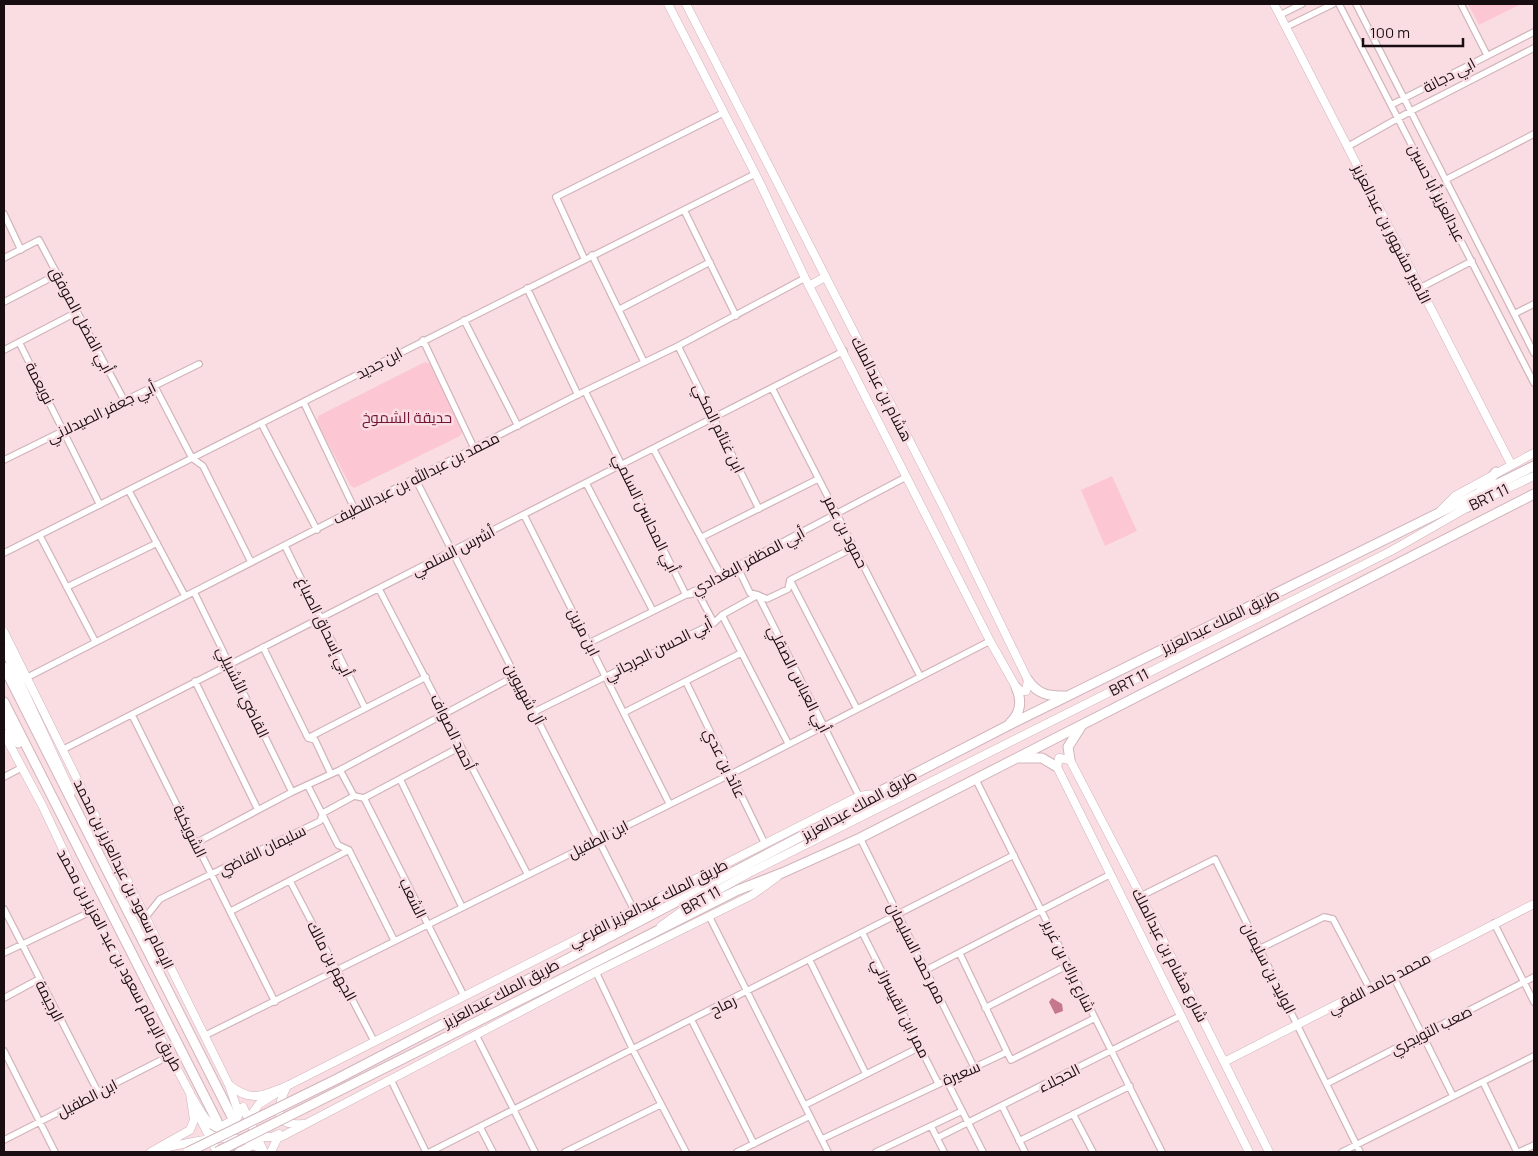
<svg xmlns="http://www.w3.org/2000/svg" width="1538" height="1156" font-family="Manrope,Cairo,sans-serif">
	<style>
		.green { fill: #fcc7d3 }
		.water { fill: #c5778c }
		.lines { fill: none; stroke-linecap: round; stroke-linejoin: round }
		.primary-tunnel { stroke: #d8bec4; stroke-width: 9; stroke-dasharray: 9 4.5; stroke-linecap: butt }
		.street-casing { stroke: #d1b5bb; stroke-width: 8 }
		.secondary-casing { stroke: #d1b5bb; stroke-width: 9 }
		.primary-casing { stroke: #d1b5bb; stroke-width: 11 }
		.street { stroke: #fff; stroke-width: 5.5 }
		.secondary { stroke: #fff; stroke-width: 8 }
		.primary { stroke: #fff; stroke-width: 9 }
		.primary-bridge-casing { stroke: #d1b5bb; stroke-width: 11; stroke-linecap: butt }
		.primary-bridge { stroke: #fff; stroke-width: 9 }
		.labels { text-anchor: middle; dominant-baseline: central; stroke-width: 5; stroke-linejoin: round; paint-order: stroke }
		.street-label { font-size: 15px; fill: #180e11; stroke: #fadde3 }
		.park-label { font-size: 15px; fill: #721438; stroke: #fadde3 }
	</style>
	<rect width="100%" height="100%" fill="#fadde3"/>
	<!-- green -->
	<path class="green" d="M 1468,4 L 1521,4 L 1479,25 Z
		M 425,362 L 430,364 L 463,430 L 460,436 L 354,488 L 350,485 L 317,422 L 318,416 Z
		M 1112,476 L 1137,531 L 1105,546 L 1081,490 Z"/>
	<!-- water -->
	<path class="water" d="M 1052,998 L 1062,1004 L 1063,1011 L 1055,1014 L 1049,1002 Z"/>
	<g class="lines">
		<!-- primary-tunnel -->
		<path class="primary-tunnel" d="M 217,1121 L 232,1152"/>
		<defs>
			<path id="street" d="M 1339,4 L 1534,383
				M 1356,4 L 1534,353
				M 1461,4 L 1487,55
				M 1280,15 L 1302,4
				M 1286,27 L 1333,4
				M 1391,105 L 1534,32
				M 1347,147 L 1411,111 L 1534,48
				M 1447,179 L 1534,134
				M 684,210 L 736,316
				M 4,214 L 21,250
				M 592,255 L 644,362
				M 4,258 L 39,240 L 124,400
				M 584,258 L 556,197 L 723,113
				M 527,288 L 578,395
				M 1420,288 L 1472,261
				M 4,302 L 58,274
				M 620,309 L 710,262
				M 1514,314 L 1534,304
				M 464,320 L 518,426
				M 423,340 L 474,448
				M 19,342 L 100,505
				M 678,346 L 759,509
				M 4,350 L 77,312
				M 154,385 L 192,458 L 203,466 L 251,562
				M 772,388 L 920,676
				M 585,391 L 686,595 L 698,593 L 714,623
				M 304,403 L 355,510
				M 261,423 L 317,530
				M 654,450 L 722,577
				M 4,460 L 199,364
				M 415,478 L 634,910
				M 586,483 L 653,611
				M 129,491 L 185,596
				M 524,515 L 669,803
				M 40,536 L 95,641
				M 702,537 L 818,479
				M 285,546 L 365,708
				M 4,553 L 755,174
				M 737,566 L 750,593 L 758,595 L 859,796
				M 790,580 L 857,709
				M 67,587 L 157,543
				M 379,589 L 528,875
				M 194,592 L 292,792
				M 722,615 L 788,743
				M 589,643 L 722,577 L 737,566 L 906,477
				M 263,647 L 308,738 L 315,740 L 331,774
				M 26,678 L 585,391 L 678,346 L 805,278
				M 195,681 L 258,810
				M 686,682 L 765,844
				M 534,712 L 714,623 L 722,615 L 758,595 L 767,599 L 788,589 L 790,580 L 853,548
				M 625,712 L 741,653
				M 132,715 L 275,1002
				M 308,738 L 426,677
				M 62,750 L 844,351
				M 340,770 L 354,796
				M 4,777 L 21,768
				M 400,779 L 462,907
				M 976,780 L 1162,1152
				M 308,786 L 338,845 L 349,850 L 394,940
				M 364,798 L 464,996
				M 860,838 L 974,1067
				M 196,843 L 292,792 L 340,770 L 515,676
				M 290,881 L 374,1041
				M 1141,896 L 1215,859 L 1360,1152
				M 4,909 L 98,1092
				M 231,911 L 349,850
				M 709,916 L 828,1152
				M 145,918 L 160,899 L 320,821 L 323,813 L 354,796 L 364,798 L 460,747
				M 1494,923 L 1534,1002
				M 863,934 L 938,1083
				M 1259,949 L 1324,917 L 1333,919 L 1370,989
				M 4,953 L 92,911
				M 960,954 L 1007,1052
				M 810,961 L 866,1074
				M 926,970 L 1111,874
				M 596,972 L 633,1050 L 686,1152
				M 1393,976 L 1453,1096
				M 4,998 L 39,979
				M 985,1008 L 1068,965
				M 692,1021 L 754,1144
				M 204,1036 L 731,774 L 990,641
				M 477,1037 L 535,1152
				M 4,1051 L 55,1152
				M 946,1079 L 983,1152
				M 391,1080 L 426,1152
				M 1483,1082 L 1517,1152
				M 1328,1083 L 1534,977
				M 805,1105 L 920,1047
				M 1002,1106 L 1025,1152
				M 1073,1114 L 1093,1152
				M 931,1126 L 944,1152
				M 480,1127 L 493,1152
				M 937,1138 L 1180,1016
				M 822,1139 L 1007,1052 L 1011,1060 L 1095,1018
				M 4,1140 L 171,1055
				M 1019,1141 L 1130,1086
				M 430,1152 L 1014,855
				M 565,1152 L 660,1105
				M 737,1152 L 810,1116
				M 876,1152 L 962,1111
				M 1342,1152 L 1534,1056
				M 1519,1152 L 1534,1145"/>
			<path id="secondary" d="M 668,4 L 758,179 L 805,278 L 990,641 L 1016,687 L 1021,691 L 1026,691 L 1028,680 L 945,510 L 686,4
				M 1274,4 L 1511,464
				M 809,286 L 825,277
				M 1441,510 L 1455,496 L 1534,453
				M 4,632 L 229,1085 C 252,1103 262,1096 287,1086 L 859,796 L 874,794
				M 4,648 L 71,792
				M 4,734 L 43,807 L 92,911 L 190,1093 L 194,1120 L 190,1130 L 151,1152
				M 661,926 L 689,906 L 749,873 L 1391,551 L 1468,507 L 1534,476
				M 1224,1062 L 1534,904
				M 287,1086 C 277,1106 272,1127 303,1124
				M 192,1097 C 199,1108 205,1123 218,1128 L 237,1118 L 239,1114 L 229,1085
				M 243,1107 L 264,1152
				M 199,1116 L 217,1152
				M 245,1124 L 259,1104 L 275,1094
				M 208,1133 L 214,1136 L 223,1136
				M 247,1137 L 272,1137 L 279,1134
				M 161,1149 C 189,1142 233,1131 260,1145
				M 239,1152 L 253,1145 L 259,1148
				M 271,1152 L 277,1139 L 596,972 L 752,895 L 777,877
				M 1249,1152 L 1057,767 L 1059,758 L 1070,760 L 1141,896 L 1269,1152"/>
			<path id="primary" d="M 1468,507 L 1496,472
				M 4,667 L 231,1115
				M 1028,680 C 1038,695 1049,696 1065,696
				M 4,702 L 217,1121
				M 4,717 L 18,743
				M 1010,723 C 1021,713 1022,700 1016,687
				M 1020,758 L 1042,758 L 1057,767
				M 1070,760 L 1068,747 L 1082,725
				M 533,977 L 838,817 L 875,794 L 1013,723 L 1534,466
				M 540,990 L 738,890 L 782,873 L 860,838 L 1534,494"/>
		</defs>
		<!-- street casing -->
		<use href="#street" class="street-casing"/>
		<!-- secondary casing -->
		<use href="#secondary" class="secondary-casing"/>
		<!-- primary casing -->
		<use href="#primary" class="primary-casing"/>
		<!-- street -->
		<use href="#street" class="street"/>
		<!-- secondary -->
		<use href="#secondary" class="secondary"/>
		<!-- primary -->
		<use href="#primary" class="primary"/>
		<defs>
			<path id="primary-bridge" d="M 188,1152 L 337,1079 L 533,977
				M 217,1152 L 540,990"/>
		</defs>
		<!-- primary-bridge casing -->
		<use href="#primary-bridge" class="primary-bridge-casing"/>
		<!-- primary-bridge -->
		<use href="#primary-bridge" class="primary-bridge"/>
	</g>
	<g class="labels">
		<!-- street labels -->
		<g class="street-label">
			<text transform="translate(1449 75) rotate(-28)">ابي دجانة</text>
			<text transform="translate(1437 193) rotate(63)">عبدالعزيز أبا حسين</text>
			<text transform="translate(1392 234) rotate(63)">الأمير مشهور بن عبدالعزيز</text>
			<text transform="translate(82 320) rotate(62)">أبي الفضل الموفق</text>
			<text transform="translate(379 363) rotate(-28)">ابن جديد</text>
			<text transform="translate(40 383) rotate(63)">نويعمة</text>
			<text transform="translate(882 389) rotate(63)">هشام بن عبدالملك</text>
			<text transform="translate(101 412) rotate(-26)">أبي جعفر الصيدلاني</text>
			<text transform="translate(719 428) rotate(64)">ابن غنائم المكي</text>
			<text transform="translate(416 478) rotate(-27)">محمد بن عبدالله بن عبداللطيف</text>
			<text transform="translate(1489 497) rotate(-26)">BRT 11</text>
			<text transform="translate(646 513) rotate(64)">أبي المحاسن السلمي</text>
			<text transform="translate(846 532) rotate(63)">حمود بن عمر</text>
			<text transform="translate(453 551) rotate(-27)">أشرس السلمي</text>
			<text transform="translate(748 561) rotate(-28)">أبي المظفر البغدادي</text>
			<text transform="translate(1220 621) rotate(-26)">طريق الملك عبدالعزيز</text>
			<text transform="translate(325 627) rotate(64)">أبي إسحاق الصباغ</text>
			<text transform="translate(584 632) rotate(63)">ابن مزين</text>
			<text transform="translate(658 649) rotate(-27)">أبي الحسن الجرجاني</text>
			<text transform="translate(799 679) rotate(63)">أبي العباس الصقلي</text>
			<text transform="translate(1129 682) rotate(-27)">BRT 11</text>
			<text transform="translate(243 692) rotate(64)">القاضي الأشبيلي</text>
			<text transform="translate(525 694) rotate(62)">آل شهيوين</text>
			<text transform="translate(453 732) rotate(64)">أحمد الصواف</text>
			<text transform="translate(725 763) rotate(64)">عائذ بن عدي</text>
			<text transform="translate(859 805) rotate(-29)">طريق الملك عبدالعزيز</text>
			<text transform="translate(190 831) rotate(64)">الشويكية</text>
			<text transform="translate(598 839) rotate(-27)">ابن الطفيل</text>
			<text transform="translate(262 850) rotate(-26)">سليمان القاضي</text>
			<text transform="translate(124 874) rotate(64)">الإمام سعود بن عبدالعزيز بن محمد</text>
			<text transform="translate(413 898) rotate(64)">الشعب</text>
			<text transform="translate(701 900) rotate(-29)">BRT 11</text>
			<text transform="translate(648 903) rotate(-27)">طريق الملك عبدالعزيز الفرعي</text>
			<text transform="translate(917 953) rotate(63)">ممر حمد السليمان</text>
			<text transform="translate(1170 955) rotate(63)">شارع هشام بن عبدالملك</text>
			<text transform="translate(120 960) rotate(62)">طريق الإمام سعود بن عبد العزيز بن محمد</text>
			<text transform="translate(332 961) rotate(62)">الجهم بن مالك</text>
			<text transform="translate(1069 966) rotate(64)">شارع براك بن غرير</text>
			<text transform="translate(1269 968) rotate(63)">الوليد بن سليمان</text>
			<text transform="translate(1379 983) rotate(-28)">محمد حامد الفقي</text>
			<text transform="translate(501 993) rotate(-28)">طريق الملك عبدالعزيز</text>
			<text transform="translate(50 1001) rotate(63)">الرجيمة</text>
			<text transform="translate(723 1005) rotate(-27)">رماح</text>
			<text transform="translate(901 1008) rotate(63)">ممر ابن القيسراني</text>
			<text transform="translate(1431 1030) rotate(-27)">صعب التويجري</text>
			<text transform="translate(961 1073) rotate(-23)">سعيرة</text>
			<text transform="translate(1059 1078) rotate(-27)">الحجلاء</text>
			<text transform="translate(87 1098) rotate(-27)">ابن الطفيل</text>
		</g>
		<!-- park labels -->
		<g class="park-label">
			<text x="407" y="417">حديقة الشموخ</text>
		</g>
	</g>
	<!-- border -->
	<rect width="1538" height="1156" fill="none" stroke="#180e11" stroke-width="10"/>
	<!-- scale -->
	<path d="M1363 38v8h100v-8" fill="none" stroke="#180e11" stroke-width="2.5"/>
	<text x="1370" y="38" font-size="15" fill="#180e11" stroke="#fadde3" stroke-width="4" paint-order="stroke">100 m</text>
</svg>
